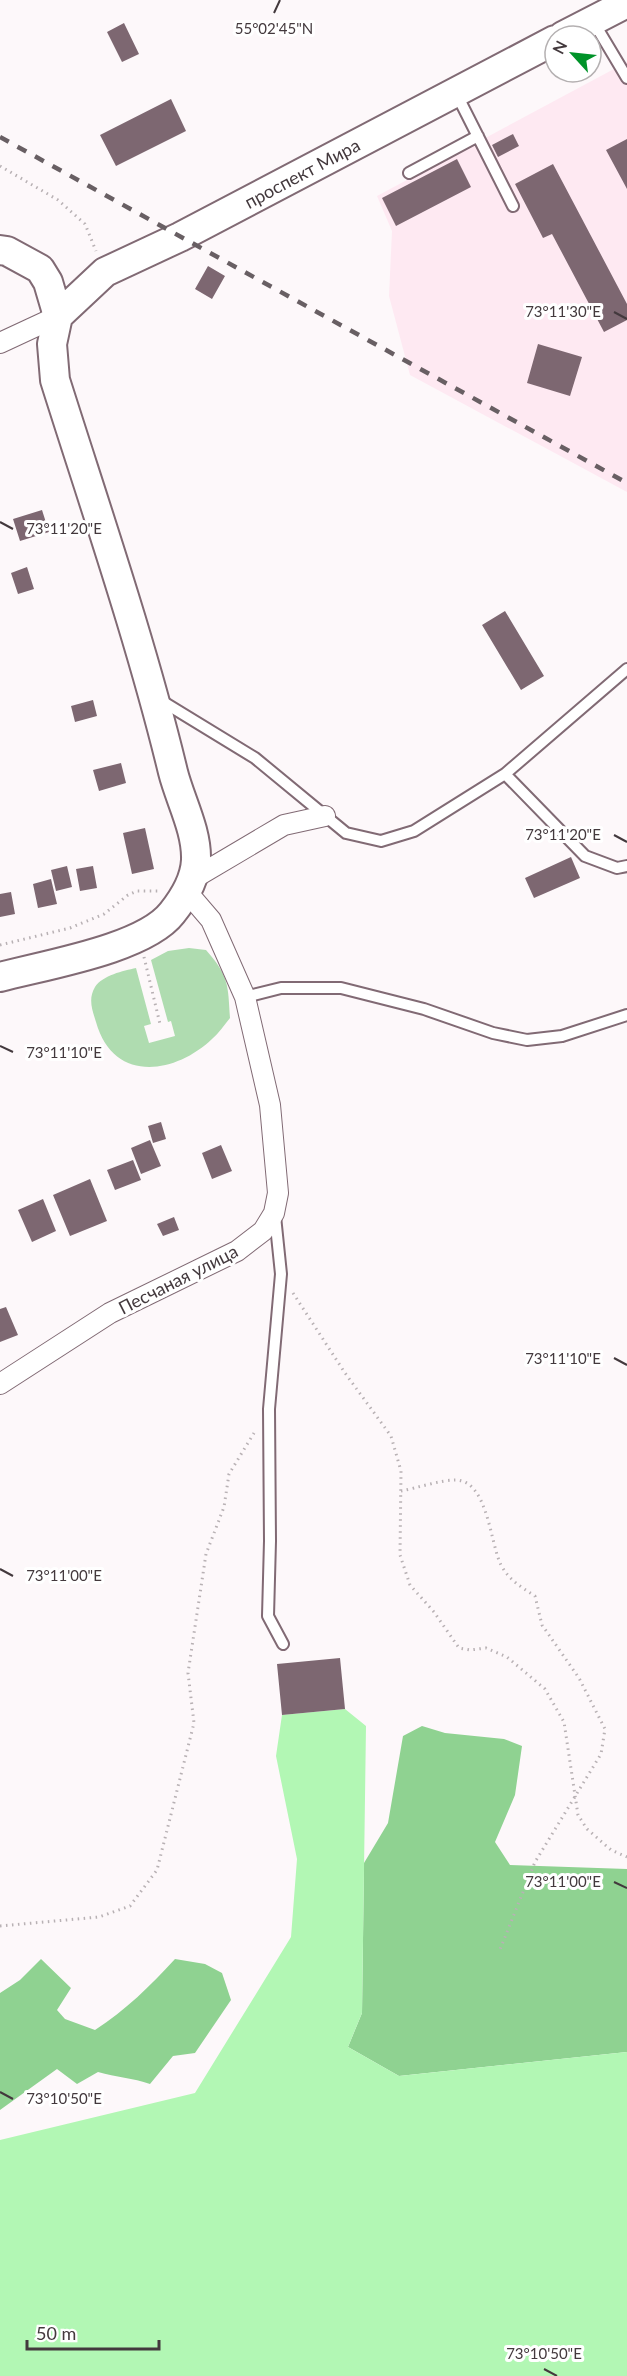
<svg xmlns="http://www.w3.org/2000/svg" width="627" height="2376" font-family="Lato,sans-serif">
	<style>
		.built { fill: #fee9f2 }
		.green { fill: #afdcb0 }
		.forest { fill: #8fd291 }
		.water { fill: #b2f7b4 }
		.building { fill: #7d6771 }
		.lines { fill: none; stroke-linecap: round; stroke-linejoin: round }
		.lane-casing { stroke: #816a74; stroke-width: 14 }
		.street-casing { stroke: #816a74; stroke-width: 22 }
		.secondary-casing { stroke: #816a74; stroke-width: 32 }
		.path { stroke: #b8b1b4; stroke-width: 3; stroke-dasharray: 1.5 4.5; stroke-linecap: butt }
		.lane { stroke: #fff; stroke-width: 10 }
		.street { stroke: #fff; stroke-width: 20 }
		.secondary { stroke: #fff; stroke-width: 28 }
		.rail { stroke: #685f63; stroke-width: 4.5; stroke-dasharray: 10 10; stroke-linecap: butt }
		.ticks { fill: none; stroke: #43393d; stroke-width: 2 }
		.labels { text-anchor: middle; dominant-baseline: central; stroke-width: 6; stroke-linejoin: round; paint-order: stroke }
		.street-label { font-size: 18px; fill: #43393d; stroke: #fff }
		.ticks-label { font-size: 15px; text-anchor: middle; fill: #43393d; stroke: #fff; stroke-width: 6; stroke-linejoin: round; paint-order: stroke }
	</style>
	<rect width="100%" height="100%" fill="#fdf8fa"/>
	<!-- built -->
	<path class="built" d="M 627,62 L 627,492 L 410,375 L 389,296 L 392,231 L 377,196 Z"/>
	<!-- green -->
	<path class="green" d="M 189,948 L 206,950 C 229,976 228,985 230,1018 C 224,1025 219,1033 212,1039 C 174,1075 113,1083 96,1022 C 92,1009 88,999 95,987 C 103,975 123,971 136,968 L 151,1024 L 144,1026 L 149,1043 L 175,1036 L 171,1021 L 168,1022 L 151,960 L 168,951 Z"/>
	<!-- forest -->
	<path class="forest" d="M 422,1726 L 445,1733 L 504,1739 L 522,1746 L 515,1795 L 495,1842 L 510,1865 L 627,1869 L 627,2052 L 399,2076 L 348,2047 L 362,2013 L 364,1863 L 388,1823 L 403,1736 Z
		M 41,1959 L 71,1988 L 57,2010 L 65,2019 L 95,2030 C 126,2010 150,1986 175,1959 L 205,1964 L 222,1973 L 231,2000 L 195,2053 L 173,2056 L 150,2084 C 133,2078 116,2077 98,2072 L 77,2084 L 57,2069 L 0,2110 L 0,1993 L 20,1980 Z"/>
	<!-- water -->
	<path class="water" d="M 345,1709 L 366,1726 L 362,2013 L 348,2047 L 399,2076 L 627,2052 L 627,2376 L 0,2376 L 0,2140 L 195,2093 L 291,1937 L 297,1859 L 276,1756 L 282,1715 Z"/>
	<!-- building -->
	<path class="building" d="M 124,23 L 139,54 L 122,62 L 107,32 Z
		M 171,99 L 186,131 L 116,166 L 100,135 Z
		M 513,134 L 519,146 L 498,157 L 492,145 Z
		M 627,139 L 627,189 L 606,150 Z
		M 457,159 L 471,187 L 396,226 L 382,198 Z
		M 553,164 L 627,304 L 627,320 L 604,332 L 552,234 L 543,238 L 515,184 Z
		M 208,266 L 225,276 L 212,299 L 195,289 Z
		M 538,344 L 582,357 L 570,396 L 527,383 Z
		M 42,510 L 49,532 L 20,541 L 13,519 Z
		M 27,567 L 34,589 L 18,594 L 11,573 Z
		M 505,611 L 544,676 L 521,690 L 482,625 Z
		M 93,700 L 97,716 L 75,722 L 71,706 Z
		M 121,763 L 126,783 L 99,791 L 93,770 Z
		M 145,828 L 154,869 L 132,874 L 123,833 Z
		M 571,857 L 580,878 L 534,898 L 525,878 Z
		M 67,866 L 72,887 L 56,891 L 51,870 Z
		M 93,866 L 97,888 L 80,891 L 76,869 Z
		M 51,879 L 57,904 L 38,908 L 33,884 Z
		M 11,892 L 15,914 L 0,917 L 0,894 Z
		M 161,1122 L 166,1139 L 153,1143 L 148,1126 Z
		M 150,1140 L 161,1166 L 141,1174 L 131,1148 Z
		M 221,1145 L 232,1171 L 212,1179 L 202,1153 Z
		M 133,1160 L 141,1180 L 115,1190 L 107,1170 Z
		M 90,1179 L 107,1221 L 70,1236 L 53,1195 Z
		M 43,1199 L 56,1231 L 32,1242 L 18,1210 Z
		M 174,1217 L 179,1230 L 163,1236 L 157,1224 Z
		M 6,1307 L 18,1335 L 0,1342 L 0,1309 Z
		M 340,1658 L 345,1709 L 282,1715 L 277,1664 Z"/>
	<g class="lines">
		<defs>
			<path id="lane" d="M 593,21 L 627,78
				M 456,93 L 513,206
				M 409,173 L 478,136
				M 160,700 L 255,758 L 346,833 L 381,841 L 414,831 L 505,774 L 627,669
				M 505,774 L 585,856 L 617,868 L 627,866
				M 245,997 L 281,988 L 341,988 L 424,1009 L 493,1033 L 527,1040 L 562,1036 L 627,1015
				M 275,1216 L 281,1274 L 269,1409 L 270,1541 L 268,1616 L 283,1644"/>
			<path id="street" d="M 0,343 L 58,316
				M 191,880 L 284,825 L 325,816
				M 0,1384 L 110,1313 L 237,1251 L 263,1231 L 274,1213 L 278,1193 L 270,1105 L 245,997 L 211,920 L 187,892"/>
			<path id="secondary" d="M 563,36 L 627,3
				M 0,250 L 7,251 L 40,269 L 48,282 L 58,316 L 52,344 L 55,380 C 96,510 141,640 173,772 C 180,800 197,830 196,860 C 195,880 184,898 172,913 C 144,949 45,965 0,977
				M 58,316 L 105,272 L 180,237 L 555,40"/>
		</defs>
		<!-- lane casing -->
		<use href="#lane" class="lane-casing"/>
		<!-- street casing -->
		<use href="#street" class="street-casing"/>
		<!-- secondary casing -->
		<use href="#secondary" class="secondary-casing"/>
		<!-- path -->
		<path class="path" d="M 0,166 L 58,200 L 85,224 L 96,251
			M 0,945 L 70,928 L 104,914 L 128,895 L 137,891 L 160,891
			M 144,957 L 160,1024
			M 293,1293 L 345,1373 L 391,1436 L 401,1471 L 400,1555 L 410,1585 L 434,1612 L 459,1648 L 470,1650 L 486,1648 L 507,1657 L 545,1689 L 564,1722 L 578,1815 L 587,1829 L 611,1850 L 627,1857
			M 401,1491 C 417,1488 440,1480 456,1480 C 488,1481 490,1543 501,1565 C 509,1580 521,1587 535,1596 L 542,1625 L 579,1678 L 605,1729 L 601,1754 L 535,1862 L 499,1952
			M 0,1926 L 99,1917 L 130,1906 L 157,1870 L 194,1723 L 188,1673 L 206,1554 L 224,1507 L 229,1474 L 254,1433"/>
		<!-- lane -->
		<use href="#lane" class="lane"/>
		<!-- street -->
		<use href="#street" class="street"/>
		<!-- secondary -->
		<use href="#secondary" class="secondary"/>
		<!-- rail -->
		<path class="rail" d="M 0,137 L 627,483"/>
	</g>
	<!-- ticks -->
	<path class="ticks" d="M 274,13 L 280,0M 614,312 L 627,319M 0,522 L 13,529M 614,835 L 627,842M 0,1046 L 13,1052M 614,1358 L 627,1365M 0,1569 L 13,1576M 614,1882 L 627,1888M 0,2092 L 13,2099M 544,2369 L 557,2376"/>
	<g class="labels">
		<!-- street labels -->
		<g class="street-label">
			<text transform="translate(302 173) rotate(-28)">проспект Мира</text>
			<text transform="translate(178 1279) rotate(-27)">Песчаная улица</text>
		</g>
	</g>
	<g class="ticks-label">
		<text x="274" y="34">55°02'45"N</text>
		<text x="563" y="317">73°11'30"E</text>
		<text x="64" y="534">73°11'20"E</text>
		<text x="563" y="840">73°11'20"E</text>
		<text x="64" y="1058">73°11'10"E</text>
		<text x="563" y="1364">73°11'10"E</text>
		<text x="64" y="1581">73°11'00"E</text>
		<text x="563" y="1887">73°11'00"E</text>
		<text x="64" y="2104">73°10'50"E</text>
		<text x="544" y="2359">73°10'50"E</text>
	</g>
	<!-- north arrow -->
	<g transform="translate(573 54) rotate(297)"><circle r="28" fill="#ffffff" stroke="#b4b0b1" stroke-width="1.5"/>
	<path d="M0-4.5L10 22L0 15L-10 22Z" fill="#009329"/>
	<text y="-9" font-size="16" font-weight="bold" text-anchor="middle" fill="#43393d">N</text>
	</g>
	<!-- scale -->
	<path d="M27 2340v9h132v-9" fill="none" stroke="#43393d" stroke-width="3"/>
	<text x="36" y="2340" font-size="18" fill="#43393d" stroke="#ffffff" stroke-width="4.5" paint-order="stroke">50 m</text>
</svg>
